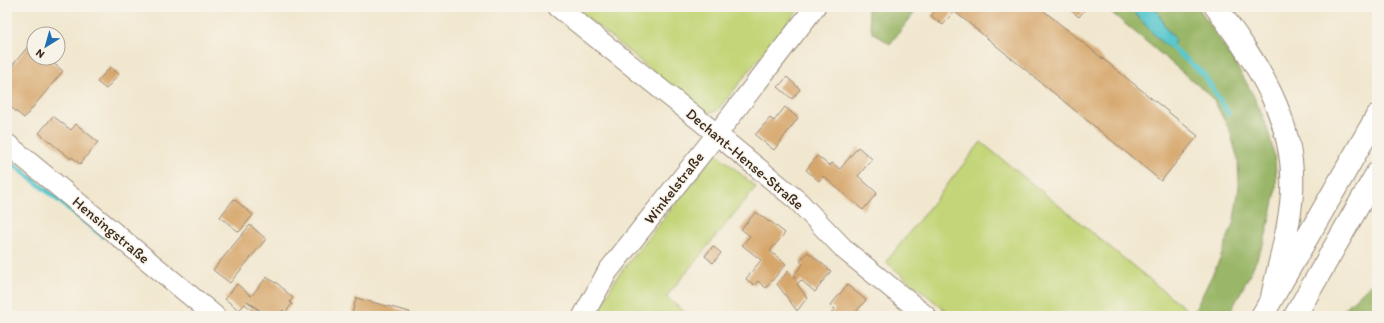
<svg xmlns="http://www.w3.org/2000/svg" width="1384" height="323" font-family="Itim,sans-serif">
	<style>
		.green { fill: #c3d578; stroke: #7f804b }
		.forest { fill: #9ab668; stroke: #6a7043 }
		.water { fill: #5ac7ce; stroke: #4a7876 }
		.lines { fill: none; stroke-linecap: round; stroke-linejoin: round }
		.stream { stroke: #5ac7ce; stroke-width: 5 }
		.building { fill: #d6a66a }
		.street-casing { stroke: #968876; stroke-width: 22 }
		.highway-casing { stroke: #968876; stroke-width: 24 }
		.street { stroke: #fff; stroke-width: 20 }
		.highway { stroke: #fff; stroke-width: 22 }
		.labels { text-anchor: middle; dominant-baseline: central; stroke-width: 3; stroke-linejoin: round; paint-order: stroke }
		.street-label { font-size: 15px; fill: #3b2a1e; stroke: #f7f3e8 }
	</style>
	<rect width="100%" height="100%" fill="#f7f3e8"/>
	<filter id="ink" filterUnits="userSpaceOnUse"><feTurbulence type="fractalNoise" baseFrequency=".025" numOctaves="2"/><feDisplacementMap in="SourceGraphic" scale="8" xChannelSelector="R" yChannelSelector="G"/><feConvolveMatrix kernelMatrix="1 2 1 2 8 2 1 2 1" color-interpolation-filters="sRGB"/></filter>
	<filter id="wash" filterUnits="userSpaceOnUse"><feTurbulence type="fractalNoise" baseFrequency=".012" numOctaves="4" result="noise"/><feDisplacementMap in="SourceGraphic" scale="16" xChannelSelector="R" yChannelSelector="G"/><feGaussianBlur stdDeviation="0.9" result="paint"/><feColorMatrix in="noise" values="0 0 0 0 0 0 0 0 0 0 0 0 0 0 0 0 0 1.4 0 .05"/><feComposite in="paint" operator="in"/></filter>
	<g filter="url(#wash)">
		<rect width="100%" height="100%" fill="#f1e7cf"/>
		<!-- green -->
		<path class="green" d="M 574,7 L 800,7 L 717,111 L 704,113 Z
			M 981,142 L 1192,314 L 1192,316 L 952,316 L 886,262 Z
			M 716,153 L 756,187 L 666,297 L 689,316 L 595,316 L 617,277 Z"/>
		<!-- forest -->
		<path class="forest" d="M 867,7 L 919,7 L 890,44 L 872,32 Z
			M 1105,7 L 1198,7 C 1233,61 1280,120 1276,189 C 1275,199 1272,211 1269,221 C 1268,228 1266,235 1264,242 C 1254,268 1241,292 1228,316 L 1192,316 L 1220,259 L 1234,221 L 1239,186 L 1238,160 L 1230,131 L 1212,97 Z
			M 1377,278 L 1377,316 L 1337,316 Z"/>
		<!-- water -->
		<path class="water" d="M 1129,7 L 1155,7 L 1166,28 L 1176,40 L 1170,49 L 1158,39 Z"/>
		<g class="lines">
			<!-- stream -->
			<path class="stream" d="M 1167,43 L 1204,75 L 1228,113
				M 7,159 L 103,236"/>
		</g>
		<g id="blocks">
			<!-- building -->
			<path class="building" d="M 938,7 L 1039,7 L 1198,136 L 1161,181 L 954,11 L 943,25 L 931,16 Z
				M 1067,7 L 1087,7 L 1079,17 Z
				M 30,44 L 34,47 L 34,58 L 47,58 L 63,71 L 24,118 L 7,104 L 7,72 Z
				M 110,67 L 119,74 L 106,89 L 97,82 Z
				M 787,77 L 800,89 L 792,99 L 778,87 Z
				M 785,107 L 798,118 L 774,150 L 755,135 L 770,118 L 774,121 Z
				M 53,116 L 71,130 L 76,124 L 98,142 L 80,164 L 72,157 L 71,159 L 39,133 Z
				M 858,147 L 872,159 L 858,176 L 877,193 L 863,210 L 823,176 L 819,181 L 806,170 L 817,156 L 830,166 L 832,163 L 840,169 Z
				M 234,199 L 253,215 L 239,232 L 220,217 Z
				M 756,212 L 769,222 L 770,221 L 785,233 L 770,251 L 786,264 L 766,288 L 758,281 L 754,285 L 746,279 L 761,260 L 742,245 L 750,236 L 741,229 Z
				M 250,225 L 266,239 L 230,283 L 213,270 Z
				M 713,246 L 721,253 L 713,263 L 705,256 Z
				M 808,252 L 831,271 L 815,292 L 801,280 L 797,284 L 807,298 L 797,311 L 777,284 L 788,271 L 794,279 L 796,277 L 794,275 L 803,264 L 800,261 Z
				M 267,277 L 275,283 L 276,282 L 293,298 L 290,302 L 292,304 L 285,313 L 283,310 L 278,316 L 266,316 L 264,314 L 264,313 L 247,301 L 264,315 L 259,316 L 245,304 L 239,310 L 225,299 L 237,284 L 251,296 Z
				M 847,285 L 866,300 L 855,313 L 858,316 L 829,316 L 835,309 L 830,306 Z
				M 356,298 L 410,312 L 409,316 L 358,316 L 352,314 Z"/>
		</g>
	</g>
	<g filter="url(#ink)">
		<use href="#blocks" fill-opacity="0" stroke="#968876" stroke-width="1"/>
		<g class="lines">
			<defs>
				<path id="street" d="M 558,7 L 708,127 L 798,201 L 846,251 L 926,316
					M 7,144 L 215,316
					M 583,316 L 608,271 L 717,134 L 815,7"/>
				<path id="highway" d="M 1216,7 C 1257,64 1296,119 1292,192 C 1290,227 1279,263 1272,297
					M 1262,316 L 1377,116
					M 1295,316 L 1377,173"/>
			</defs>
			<!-- street casing -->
			<use href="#street" class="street-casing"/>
			<!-- highway casing -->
			<use href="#highway" class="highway-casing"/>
			<!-- street -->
			<use href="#street" class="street"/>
			<!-- highway -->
			<use href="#highway" class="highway"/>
		</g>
	</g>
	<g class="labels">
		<!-- street labels -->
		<g class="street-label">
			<text transform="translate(745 159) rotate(40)">Dechant-Hense-Straße</text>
			<text transform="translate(674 188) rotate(-52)">Winkelstraße</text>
			<text transform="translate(111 230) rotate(40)">Hensingstraße</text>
		</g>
	</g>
	<!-- margin -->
	<rect width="1384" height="323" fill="none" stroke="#f7f3e8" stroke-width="24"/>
	<!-- north arrow -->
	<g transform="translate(46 46) rotate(217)"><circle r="19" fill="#f7f3e8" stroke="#aca397"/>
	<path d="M0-3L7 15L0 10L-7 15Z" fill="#1f6fb2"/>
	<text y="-6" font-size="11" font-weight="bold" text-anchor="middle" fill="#3b2a1e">N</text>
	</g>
</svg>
